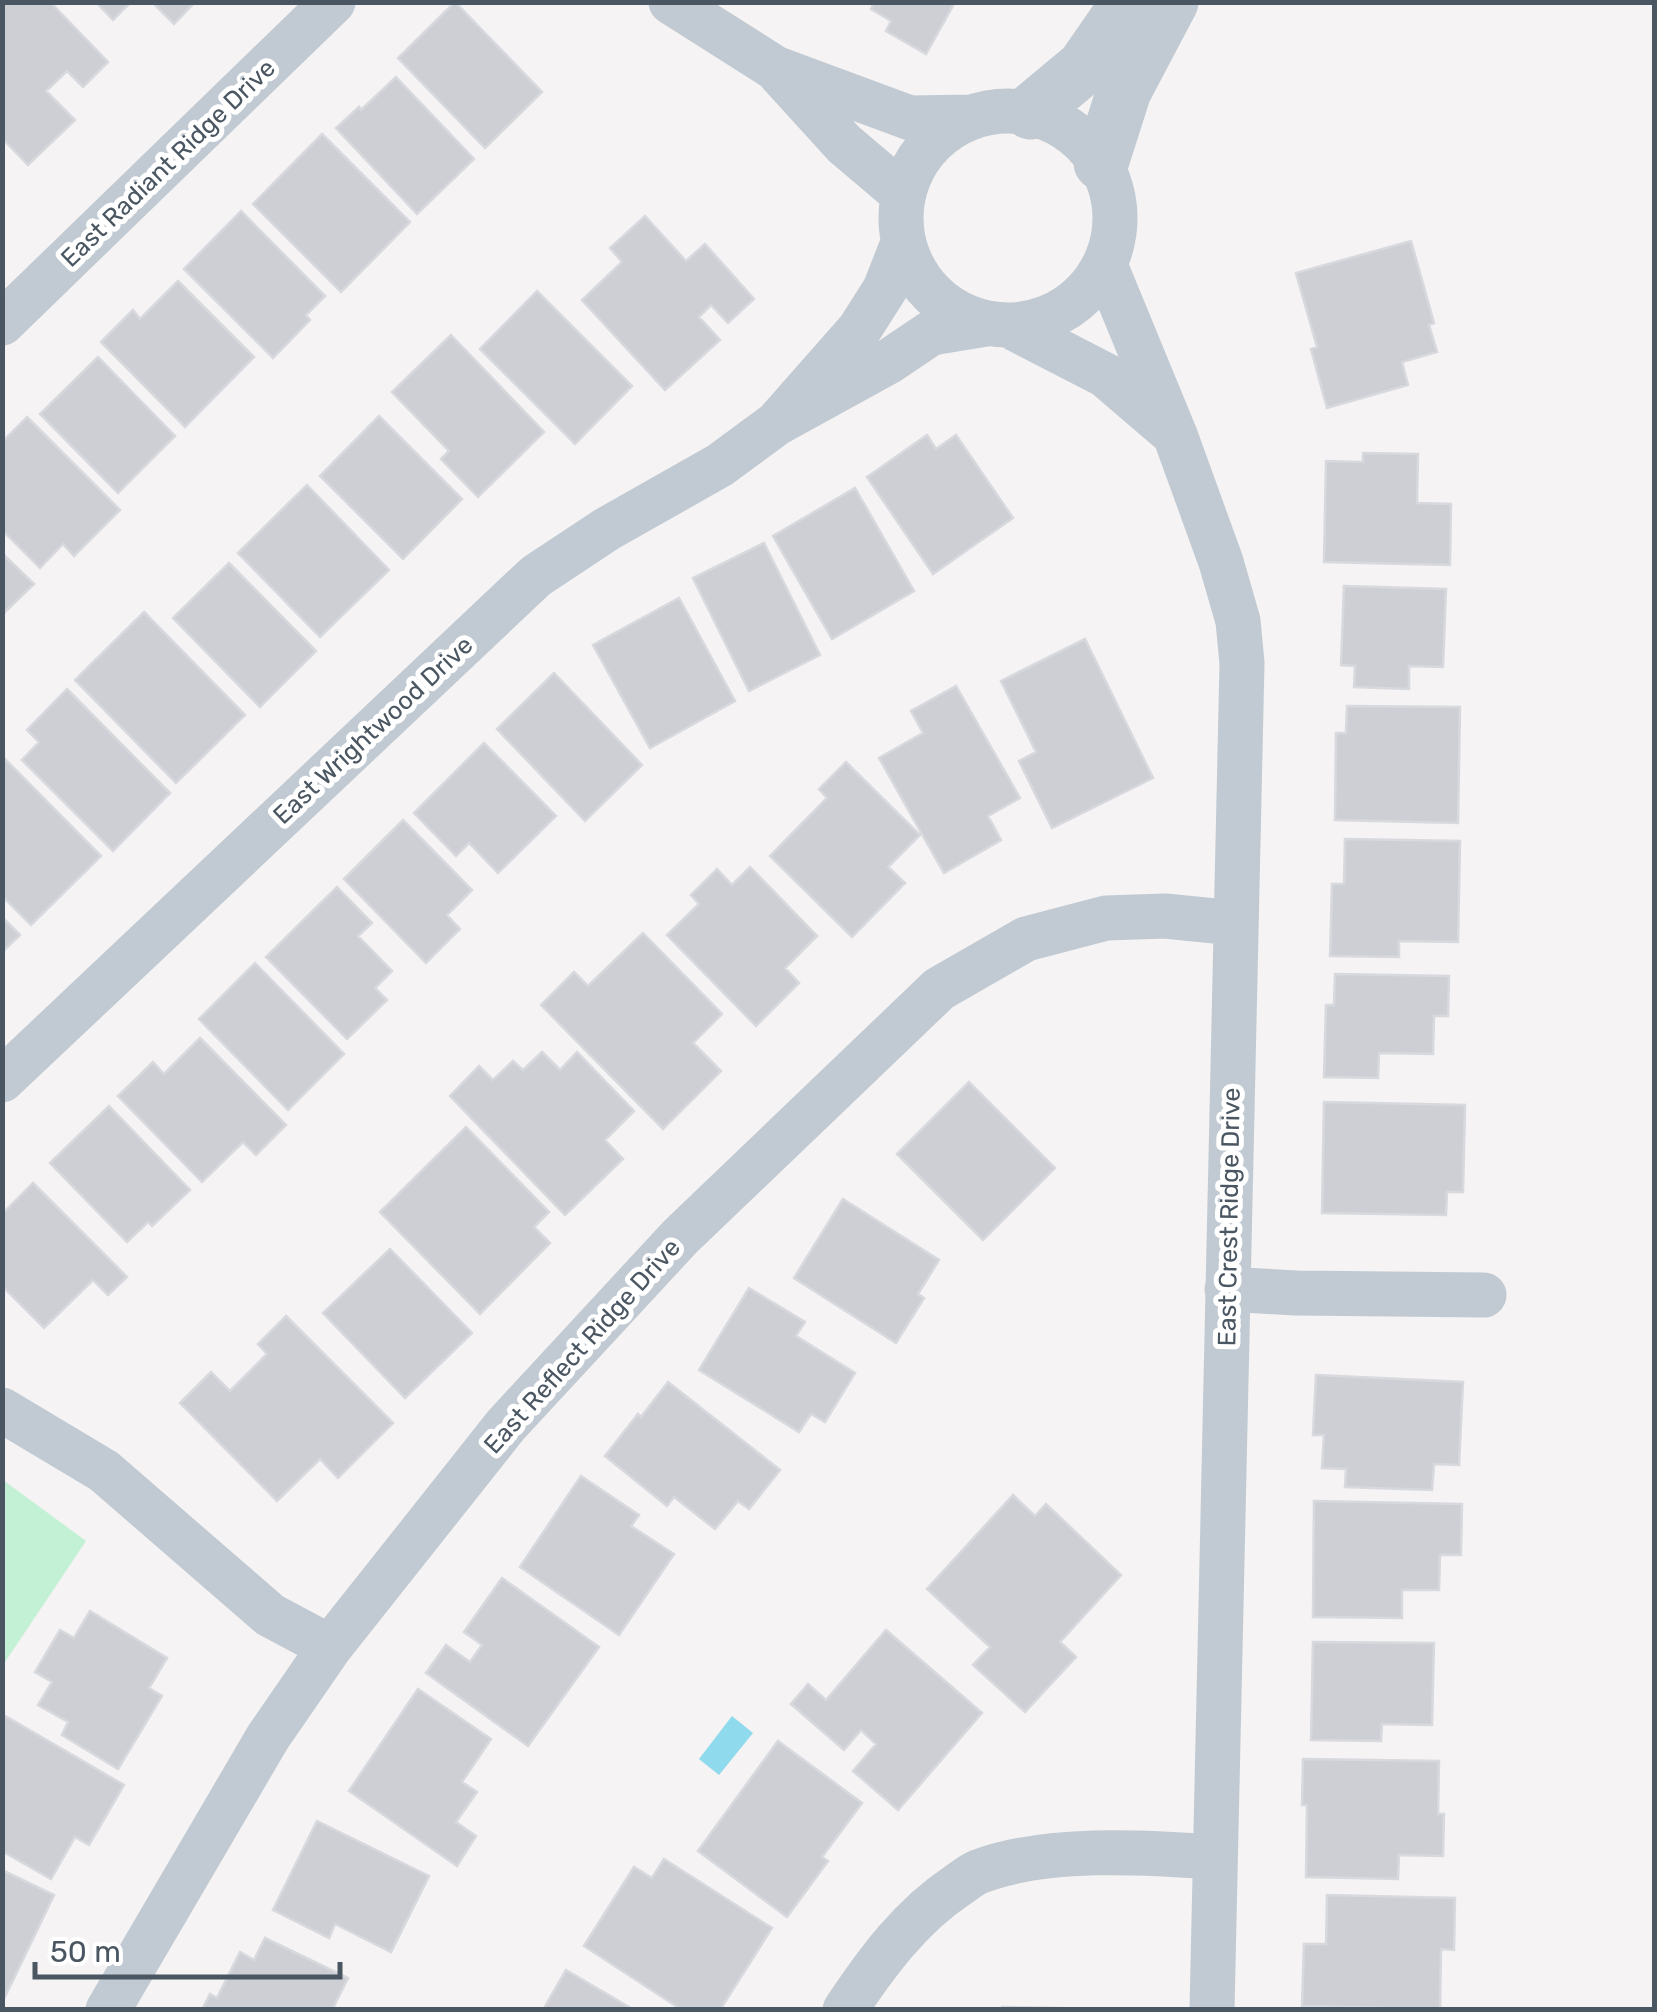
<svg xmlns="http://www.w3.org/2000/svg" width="1657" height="2012" font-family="Rubik,sans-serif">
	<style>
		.green { fill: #c3f1d5 }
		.water { fill: #90daee }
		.building { fill: #cdcfd5; stroke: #d7d9de; stroke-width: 2.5 }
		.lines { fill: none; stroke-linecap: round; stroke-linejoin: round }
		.minor { stroke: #c1cad2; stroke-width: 45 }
		.tertiary { stroke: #c1cad2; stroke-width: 55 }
		.labels { text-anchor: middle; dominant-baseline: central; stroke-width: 10; stroke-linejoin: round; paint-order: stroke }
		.street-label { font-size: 25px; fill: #4a5661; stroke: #fff }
	</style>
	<rect width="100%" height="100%" fill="#f5f3f3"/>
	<!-- green -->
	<path class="green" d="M 3,1480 L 86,1541 L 3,1665 Z"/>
	<!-- water -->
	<path class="water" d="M 732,1716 L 753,1733 L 719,1775 L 699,1759 Z"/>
	<!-- building -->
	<path class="building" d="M 2,2 L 50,2 L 108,62 L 83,87 L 67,71 L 46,91 L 75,120 L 28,165 L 2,138 Z
		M 96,2 L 131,2 L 113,20 Z
		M 152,2 L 195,2 L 174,24 Z
		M 455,2 L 542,92 L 485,148 L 398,58 Z
		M 874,2 L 955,2 L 926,54 L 886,31 L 891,21 L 871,9 Z
		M 396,77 L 474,159 L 417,214 L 336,128 L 359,107 L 361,110 Z
		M 322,134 L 410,222 L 341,292 L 253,204 Z
		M 241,211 L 325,296 L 306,315 L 310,320 L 273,358 L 184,269 Z
		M 645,216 L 686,261 L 705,244 L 754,299 L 728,323 L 711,305 L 699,317 L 720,340 L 665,390 L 582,300 L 622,262 L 610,248 Z
		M 1411,241 L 1434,323 L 1429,325 L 1437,352 L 1402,362 L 1408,385 L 1327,408 L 1311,349 L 1317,347 L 1296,273 Z
		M 178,281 L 254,357 L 185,427 L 101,342 L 133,310 L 140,319 Z
		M 537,291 L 632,386 L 575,444 L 480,349 Z
		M 451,335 L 544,432 L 478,497 L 441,459 L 449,451 L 392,392 Z
		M 98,357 L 175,436 L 118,493 L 40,414 Z
		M 379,416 L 462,499 L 403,559 L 320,476 Z
		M 27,417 L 120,510 L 74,556 L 63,544 L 40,568 L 2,530 L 2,442 Z
		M 927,435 L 936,449 L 956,435 L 1013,518 L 933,574 L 867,477 Z
		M 1363,453 L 1418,454 L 1417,503 L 1451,504 L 1450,565 L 1324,562 L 1326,461 L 1363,462 Z
		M 307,485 L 389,570 L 320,637 L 238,553 Z
		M 855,488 L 914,591 L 832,639 L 773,536 Z
		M 764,543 L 820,655 L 749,691 L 693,578 Z
		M 2,553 L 34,584 L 2,615 Z
		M 229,563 L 316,651 L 260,707 L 173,618 Z
		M 1344,586 L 1446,589 L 1443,667 L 1409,666 L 1409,689 L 1354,687 L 1355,666 L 1341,665 Z
		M 679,598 L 735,701 L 650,748 L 593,645 Z
		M 144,612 L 245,715 L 176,783 L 75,680 Z
		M 1085,639 L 1153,778 L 1052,828 L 1019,761 L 1036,752 L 1001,681 Z
		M 554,673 L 642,765 L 585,821 L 497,729 Z
		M 956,686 L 1020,798 L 988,816 L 1001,840 L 944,873 L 879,758 L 923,733 L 911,711 Z
		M 67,689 L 170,793 L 113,851 L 22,760 L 39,742 L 27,730 Z
		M 1347,706 L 1460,707 L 1458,823 L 1335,820 L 1336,733 L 1346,733 Z
		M 484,743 L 556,816 L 498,873 L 469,843 L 456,856 L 414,813 Z
		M 2,756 L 101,856 L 31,925 L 2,896 Z
		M 846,762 L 920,835 L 888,867 L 905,883 L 852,937 L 770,856 L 827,798 L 819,789 Z
		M 403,820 L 472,890 L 447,915 L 460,929 L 426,963 L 344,879 Z
		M 1345,839 L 1460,841 L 1458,942 L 1399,941 L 1399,957 L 1330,956 L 1332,884 L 1344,884 Z
		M 750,867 L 817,936 L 785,968 L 799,983 L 756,1026 L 667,935 L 699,904 L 691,895 L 717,869 L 732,885 Z
		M 337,887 L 372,923 L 358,936 L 392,971 L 375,988 L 387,1000 L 347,1039 L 266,957 Z
		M 2,917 L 20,935 L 2,952 Z
		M 643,933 L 722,1014 L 693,1043 L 721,1071 L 663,1129 L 541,1005 L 574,972 L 588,986 Z
		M 255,963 L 344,1054 L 288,1110 L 199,1019 Z
		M 1335,974 L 1449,976 L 1448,1016 L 1434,1016 L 1433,1054 L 1379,1053 L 1378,1078 L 1324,1077 L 1326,1005 L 1334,1005 Z
		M 200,1038 L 286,1125 L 256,1155 L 243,1142 L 202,1182 L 118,1096 L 153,1062 L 164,1074 Z
		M 542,1052 L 560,1070 L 577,1052 L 634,1111 L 605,1140 L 623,1159 L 565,1215 L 450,1096 L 479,1066 L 493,1080 L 513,1061 L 523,1070 Z
		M 969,1082 L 1055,1168 L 983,1240 L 897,1154 Z
		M 1324,1102 L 1465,1105 L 1463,1192 L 1447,1192 L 1446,1215 L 1322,1213 Z
		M 109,1106 L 190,1190 L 152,1226 L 148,1222 L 127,1242 L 50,1163 Z
		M 466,1127 L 549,1212 L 534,1227 L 550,1243 L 480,1314 L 380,1212 Z
		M 33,1183 L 127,1277 L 108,1295 L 93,1280 L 44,1328 L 2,1286 L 2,1214 Z
		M 843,1199 L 939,1260 L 918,1294 L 924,1298 L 896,1343 L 794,1278 Z
		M 390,1249 L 472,1333 L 405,1398 L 323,1313 Z
		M 749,1288 L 805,1322 L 796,1336 L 855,1373 L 825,1422 L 811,1414 L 799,1432 L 699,1370 Z
		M 286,1316 L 393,1423 L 338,1478 L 320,1459 L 277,1501 L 180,1403 L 211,1372 L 230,1391 L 267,1354 L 258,1344 Z
		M 1316,1375 L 1463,1382 L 1459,1465 L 1434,1464 L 1432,1490 L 1345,1487 L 1346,1469 L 1322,1468 L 1324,1435 L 1313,1435 Z
		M 668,1382 L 780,1470 L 749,1509 L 738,1501 L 715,1529 L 674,1497 L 667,1506 L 605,1456 L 638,1414 L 641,1417 Z
		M 581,1476 L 639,1515 L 631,1526 L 674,1554 L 619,1635 L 520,1567 Z
		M 1013,1495 L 1035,1516 L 1046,1504 L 1121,1575 L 1060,1642 L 1076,1657 L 1025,1712 L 973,1665 L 990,1647 L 927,1589 Z
		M 1314,1501 L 1462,1504 L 1461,1555 L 1440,1555 L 1439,1590 L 1402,1590 L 1402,1618 L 1313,1617 Z
		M 502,1578 L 599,1647 L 528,1746 L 426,1673 L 446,1645 L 470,1662 L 482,1645 L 464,1632 Z
		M 90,1611 L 167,1658 L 149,1688 L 162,1696 L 118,1769 L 62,1735 L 68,1722 L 38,1705 L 52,1682 L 35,1672 L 60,1630 L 74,1638 Z
		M 886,1630 L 982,1713 L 898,1810 L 853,1771 L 876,1744 L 861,1730 L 844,1750 L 791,1704 L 808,1684 L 826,1700 Z
		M 1313,1642 L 1434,1643 L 1432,1725 L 1382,1724 L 1381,1741 L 1311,1740 Z
		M 418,1689 L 491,1739 L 462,1782 L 477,1792 L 456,1822 L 476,1836 L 457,1866 L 349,1791 Z
		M 2,1714 L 124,1785 L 89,1845 L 75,1837 L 51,1879 L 2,1851 Z
		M 778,1741 L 862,1803 L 822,1857 L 828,1861 L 787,1917 L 698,1851 Z
		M 1303,1759 L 1439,1761 L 1438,1814 L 1444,1814 L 1443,1856 L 1399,1855 L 1398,1879 L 1306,1877 L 1307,1805 L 1302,1805 Z
		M 317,1821 L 429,1876 L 391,1952 L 335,1924 L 329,1938 L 273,1910 Z
		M 664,1859 L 772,1928 L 720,2010 L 682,2010 L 584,1946 L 634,1867 L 652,1878 Z
		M 2,1870 L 54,1895 L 3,2001 L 2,2001 Z
		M 1327,1895 L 1455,1898 L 1454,1950 L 1441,1949 L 1440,2009 L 1302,2006 L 1304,1944 L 1326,1944 Z
		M 265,1938 L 348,1978 L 332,2010 L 202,2010 L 210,1994 L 217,1998 L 240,1952 L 254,1960 Z
		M 566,1970 L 634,2010 L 543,2010 Z
		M 1002,2007 L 1112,2009 L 1112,2010 L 1001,2010 Z"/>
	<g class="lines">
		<!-- minor -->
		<path class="minor" d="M 671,2 L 775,68
			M901 218a107 107 0 1 1 214 0a107 107 0 1 1-214 0Z
			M 903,194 L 844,144 L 775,68 L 910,118 L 972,117
			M 903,243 L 885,289 L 859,330 L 777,423 L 888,362 L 931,333 L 986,324
			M 2,323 L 333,2
			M 1010,326 L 1105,375 L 1175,435 L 1105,265
			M 1175,435 L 1221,562 L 1238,621 L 1242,663 L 1212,2010
			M 2,1080 L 536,576 L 607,529 L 720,465 L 777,423
			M 1227,1289 L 1296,1293 L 1484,1295
			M 2,1410 L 104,1471 L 270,1615 L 330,1647
			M 108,2010 L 268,1737 L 330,1647 L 506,1425 L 680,1237 L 939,989 L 1026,939 L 1106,918 L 1165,916 L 1235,923
			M 845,2010 C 877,1962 910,1917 958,1885 C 964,1881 971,1875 978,1872 C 1045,1846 1144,1852 1215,1857"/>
		<!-- tertiary -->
		<path class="tertiary" d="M 1030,112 L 1084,67 L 1129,2
			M 1101,163 L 1124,91 L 1171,2"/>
	</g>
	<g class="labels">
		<!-- street labels -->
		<g class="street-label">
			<text transform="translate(168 163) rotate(-44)">East Radiant Ridge Drive</text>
			<text transform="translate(373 730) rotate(-43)">East Wrightwood Drive</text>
			<text transform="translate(1229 1217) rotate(-89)">East Crest Ridge Drive</text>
			<text transform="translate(582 1346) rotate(-48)">East Reflect Ridge Drive</text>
		</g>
	</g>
	<!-- border -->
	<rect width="1657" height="2012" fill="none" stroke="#4a5661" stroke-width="10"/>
	<!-- scale -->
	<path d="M35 1962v15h305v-15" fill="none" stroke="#4a5661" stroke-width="5"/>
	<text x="50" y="1962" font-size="30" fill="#4a5661" stroke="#ffffff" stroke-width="8" paint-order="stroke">50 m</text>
</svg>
